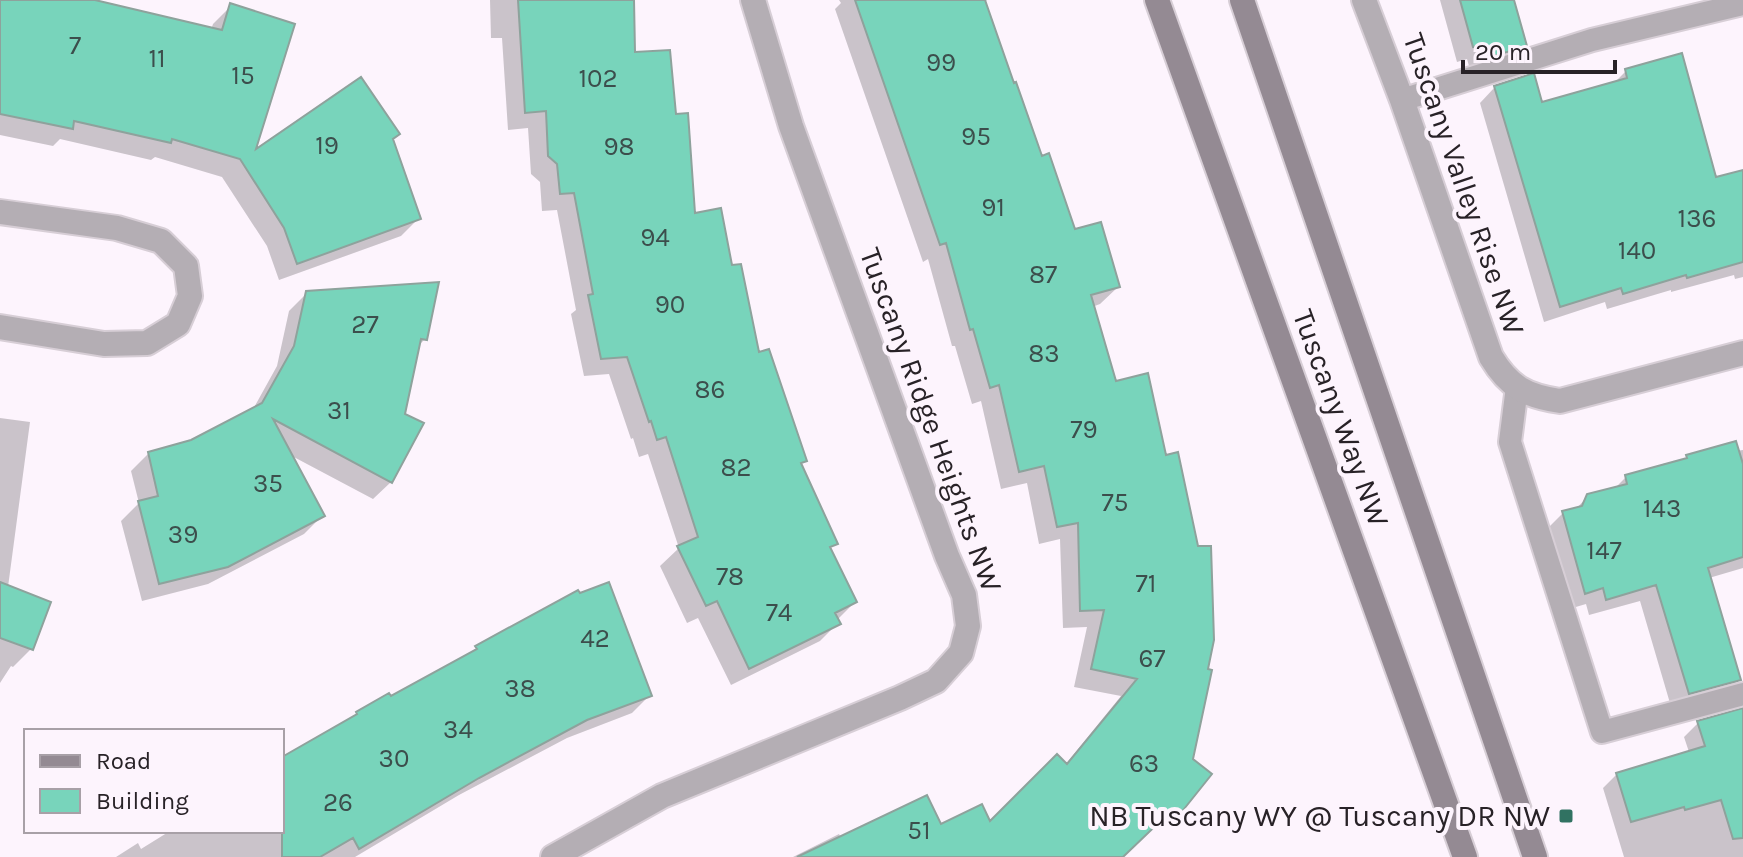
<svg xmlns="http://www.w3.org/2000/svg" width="1743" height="857" font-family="Karla,sans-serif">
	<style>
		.shadow { fill: #0003 }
		.building { fill: #78d4bb; stroke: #8ea29c; stroke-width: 2 }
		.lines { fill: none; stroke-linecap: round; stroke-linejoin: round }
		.lane-casing { stroke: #d7ced6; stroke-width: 26 }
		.street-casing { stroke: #d7ced6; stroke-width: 28 }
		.secondary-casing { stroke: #d7ced6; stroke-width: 28 }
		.lane { stroke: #b4aeb4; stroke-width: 22 }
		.street { stroke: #b4aeb4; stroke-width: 24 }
		.secondary { stroke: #948a93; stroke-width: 24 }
		.poi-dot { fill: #317262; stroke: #fdf4fd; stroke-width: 3 }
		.labels { text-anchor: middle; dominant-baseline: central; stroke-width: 8; stroke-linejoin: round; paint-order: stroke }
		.number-label { font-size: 26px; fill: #3c4e4c }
		.street-label { font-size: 30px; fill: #282227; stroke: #fdf4fd }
		.poi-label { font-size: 30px; fill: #282227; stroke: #fdf4fd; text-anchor: end }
	</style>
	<rect width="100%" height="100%" fill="#fdf4fd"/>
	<!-- shadow -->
	<path class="shadow" d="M 0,0 L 85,0 L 211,30 L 213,24 L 231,6 L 252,154 L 391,140 L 419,218 L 401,236 L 279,280 L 267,246 L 222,177 L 155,157 L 151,160 L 60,139 L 53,146 L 0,135 Z
		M 490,0 L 632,0 L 633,54 L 674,116 L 693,216 L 731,268 L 758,354 L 805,461 L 800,466 L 836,543 L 829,550 L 855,602 L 837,620 L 838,623 L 820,641 L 731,685 L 698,618 L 687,623 L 660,566 L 679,548 L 648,454 L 639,457 L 633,438 L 631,439 L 609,374 L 584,376 L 571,314 L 576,310 L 557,210 L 542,211 L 540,182 L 531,174 L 528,128 L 508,130 L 502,38 L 491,38 Z
		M 839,0 L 987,0 L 984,3 L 1041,158 L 1074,232 L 1118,287 L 1100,304 L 1092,307 L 1178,813 L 1160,830 L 1154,825 L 1121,857 L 793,857 L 839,834 L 841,838 L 940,826 L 989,824 L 1065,765 L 1121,696 L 1074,687 L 1087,627 L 1063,628 L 1060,539 L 1039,544 L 1027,483 L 1001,489 L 981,401 L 972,404 L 955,346 L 952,346 L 928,259 L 923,262 L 835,9 L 841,3 Z
		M 1440,0 L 1512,0 L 1524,45 L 1509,61 L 1471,73 L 1467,59 L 1457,62 Z
		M 1626,71 L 1715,180 L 1743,172 L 1743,277 L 1735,279 L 1734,275 L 1671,292 L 1671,290 L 1607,309 L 1605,302 L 1544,322 L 1480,103 L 1495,87 L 1541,104 L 1612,85 Z
		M 307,293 L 425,339 L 418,346 L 391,482 L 373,499 L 290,455 L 322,516 L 304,534 L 208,584 L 142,601 L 121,521 L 139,503 L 131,471 L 149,453 L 192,442 L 252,411 L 277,366 L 289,311 Z
		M 0,418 L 30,422 L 8,587 L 31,649 L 13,667 L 11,666 L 0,683 Z
		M 1743,450 L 1743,568 L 1709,578 L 1739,680 L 1722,697 L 1672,710 L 1640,601 L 1589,615 L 1586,604 L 1569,609 L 1546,530 L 1563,513 L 1575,510 L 1588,496 L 1614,489 L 1626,477 L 1683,461 L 1687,457 Z
		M 476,648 L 650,695 L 632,713 L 567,738 L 459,795 L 355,857 L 116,857 L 138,843 L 141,849 L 170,831 L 282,831 L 282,760 L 349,721 L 357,713 L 390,699 L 468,656 Z
		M 1743,710 L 1743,857 L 1624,857 L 1603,788 L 1617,774 L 1689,752 L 1684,737 L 1698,723 Z"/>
	<!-- building -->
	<path class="building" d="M 0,0 L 95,0 L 222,30 L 230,3 L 295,24 L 256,149 L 361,77 L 400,134 L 393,139 L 421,219 L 297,264 L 284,228 L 240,159 L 172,139 L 171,143 L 74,121 L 73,129 L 0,114 Z
		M 518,0 L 634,0 L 635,52 L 670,50 L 676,114 L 688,113 L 695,213 L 721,208 L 732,265 L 741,264 L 759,352 L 769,349 L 807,461 L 801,463 L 838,544 L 830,547 L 857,602 L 835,613 L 841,624 L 749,669 L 717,601 L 706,606 L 677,546 L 698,537 L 666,437 L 657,440 L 651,421 L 649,422 L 627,357 L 601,359 L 588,295 L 593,294 L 574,193 L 560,194 L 557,164 L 548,156 L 546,111 L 525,113 Z
		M 855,0 L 985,0 L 1014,83 L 1016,82 L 1042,156 L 1049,153 L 1075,229 L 1101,222 L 1120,287 L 1091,295 L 1116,381 L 1148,373 L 1166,455 L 1178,452 L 1198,546 L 1211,546 L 1214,640 L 1208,669 L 1212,670 L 1193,759 L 1212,774 L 1180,814 L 1173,809 L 1123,857 L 797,857 L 927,795 L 941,824 L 982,804 L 990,821 L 1057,754 L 1067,764 L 1137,679 L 1091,669 L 1104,610 L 1080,611 L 1078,523 L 1057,527 L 1044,466 L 1019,472 L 999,385 L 990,388 L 973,329 L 970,330 L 946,243 L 940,245 Z
		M 1460,0 L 1514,0 L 1527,46 L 1487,58 L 1483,45 L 1473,47 Z
		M 1682,53 L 1716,177 L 1743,170 L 1743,262 L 1687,278 L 1686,275 L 1623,294 L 1621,288 L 1560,307 L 1494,86 L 1534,73 L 1542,102 L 1627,78 L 1625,69 Z
		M 439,282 L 427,340 L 421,339 L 405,414 L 424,423 L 392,483 L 273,419 L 325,516 L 228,567 L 159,584 L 138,501 L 158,496 L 148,452 L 191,440 L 262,403 L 294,346 L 306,291 Z
		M 1736,441 L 1743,464 L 1743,557 L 1708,568 L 1741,680 L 1689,694 L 1656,585 L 1606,600 L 1603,588 L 1585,594 L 1562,511 L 1582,506 L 1587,494 L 1627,484 L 1625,475 L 1687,458 L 1686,455 Z
		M 0,582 L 51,602 L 33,650 L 0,638 Z
		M 609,582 L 652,696 L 587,720 L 479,778 L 359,849 L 353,838 L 320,857 L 282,857 L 282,757 L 357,714 L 356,712 L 389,693 L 391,696 L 477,649 L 475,646 L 578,590 L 580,593 Z
		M 1743,708 L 1743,838 L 1733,839 L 1721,800 L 1685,810 L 1684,807 L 1631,822 L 1616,773 L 1705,746 L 1697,721 Z"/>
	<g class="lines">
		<defs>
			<path id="lane" d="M 1402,100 L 1592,40 L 1743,4
				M 1517,387 L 1510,442 L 1602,732 L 1743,694"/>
			<path id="street" d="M 1364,0 L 1402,100 L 1491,357 C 1509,387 1526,396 1560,401 L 1743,353
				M 0,212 L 117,228 L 161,241 L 186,266 L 190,296 L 178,324 L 147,343 L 104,344 L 0,327
				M 553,857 L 662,796 L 900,698 L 936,681 L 961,653 L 968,626 L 964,595 L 947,556 L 791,126 L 753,0"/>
			<path id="secondary" d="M 1157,0 L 1465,857
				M 1242,0 L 1535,857"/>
		</defs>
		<!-- lane casing -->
		<use href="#lane" class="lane-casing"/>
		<!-- street casing -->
		<use href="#street" class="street-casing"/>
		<!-- secondary casing -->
		<use href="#secondary" class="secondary-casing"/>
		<!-- lane -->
		<use href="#lane" class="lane"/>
		<!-- street -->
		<use href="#street" class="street"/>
		<!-- secondary -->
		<use href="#secondary" class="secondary"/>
	</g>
	<!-- markers -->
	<rect class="poi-dot" x="1558" y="808" width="16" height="16" rx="4"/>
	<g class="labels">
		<!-- number labels -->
		<g class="number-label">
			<text x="75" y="45">7</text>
			<text x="157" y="58">11</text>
			<text x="941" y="62">99</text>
			<text x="243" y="75">15</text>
			<text x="598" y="78">102</text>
			<text x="976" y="136">95</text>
			<text x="327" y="145">19</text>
			<text x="619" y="146">98</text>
			<text x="993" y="207">91</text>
			<text x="1697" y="218">136</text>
			<text x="655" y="237">94</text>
			<text x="1637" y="250">140</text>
			<text x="1043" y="274">87</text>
			<text x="670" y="304">90</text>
			<text x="365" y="324">27</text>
			<text x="1044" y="353">83</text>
			<text x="710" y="389">86</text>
			<text x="339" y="410">31</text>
			<text x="1084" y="429">79</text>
			<text x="736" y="467">82</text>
			<text x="268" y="483">35</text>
			<text x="1115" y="502">75</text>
			<text x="1662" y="508">143</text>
			<text x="183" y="534">39</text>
			<text x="1604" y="550">147</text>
			<text x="730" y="576">78</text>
			<text x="1146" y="583">71</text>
			<text x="779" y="612">74</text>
			<text x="595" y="638">42</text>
			<text x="1152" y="658">67</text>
			<text x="520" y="688">38</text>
			<text x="458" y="729">34</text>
			<text x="394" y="758">30</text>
			<text x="1144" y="763">63</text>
			<text x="338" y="802">26</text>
			<text x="919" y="830">51</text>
		</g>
		<!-- street labels -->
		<g class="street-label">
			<text transform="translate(1464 184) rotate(71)">Tuscany Valley Rise NW</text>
			<text transform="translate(1341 418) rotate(70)">Tuscany Way NW</text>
			<text transform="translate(931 420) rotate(70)">Tuscany Ridge Heights NW</text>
		</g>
		<!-- poi labels -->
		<g class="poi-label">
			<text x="1550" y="816">NB Tuscany WY @ Tuscany DR NW</text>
		</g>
	</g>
	<!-- legend -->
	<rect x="24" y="729" width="260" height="104" fill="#fdf4fd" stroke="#a8a0a7" stroke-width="2"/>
	<rect x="40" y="755" width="40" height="12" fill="#948a93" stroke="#a8a0a7" stroke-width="2"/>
	<text x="96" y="769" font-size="24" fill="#282227">Road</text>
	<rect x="40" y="789" width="40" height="24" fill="#78d4bb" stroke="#a8a0a7" stroke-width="2"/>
	<text x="96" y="809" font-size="24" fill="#282227">Building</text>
	<!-- scale -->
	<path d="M1463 60v12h152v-12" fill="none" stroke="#282227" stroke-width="4"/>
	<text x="1475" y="60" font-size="24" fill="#282227" stroke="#fdf4fd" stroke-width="6" paint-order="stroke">20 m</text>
</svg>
